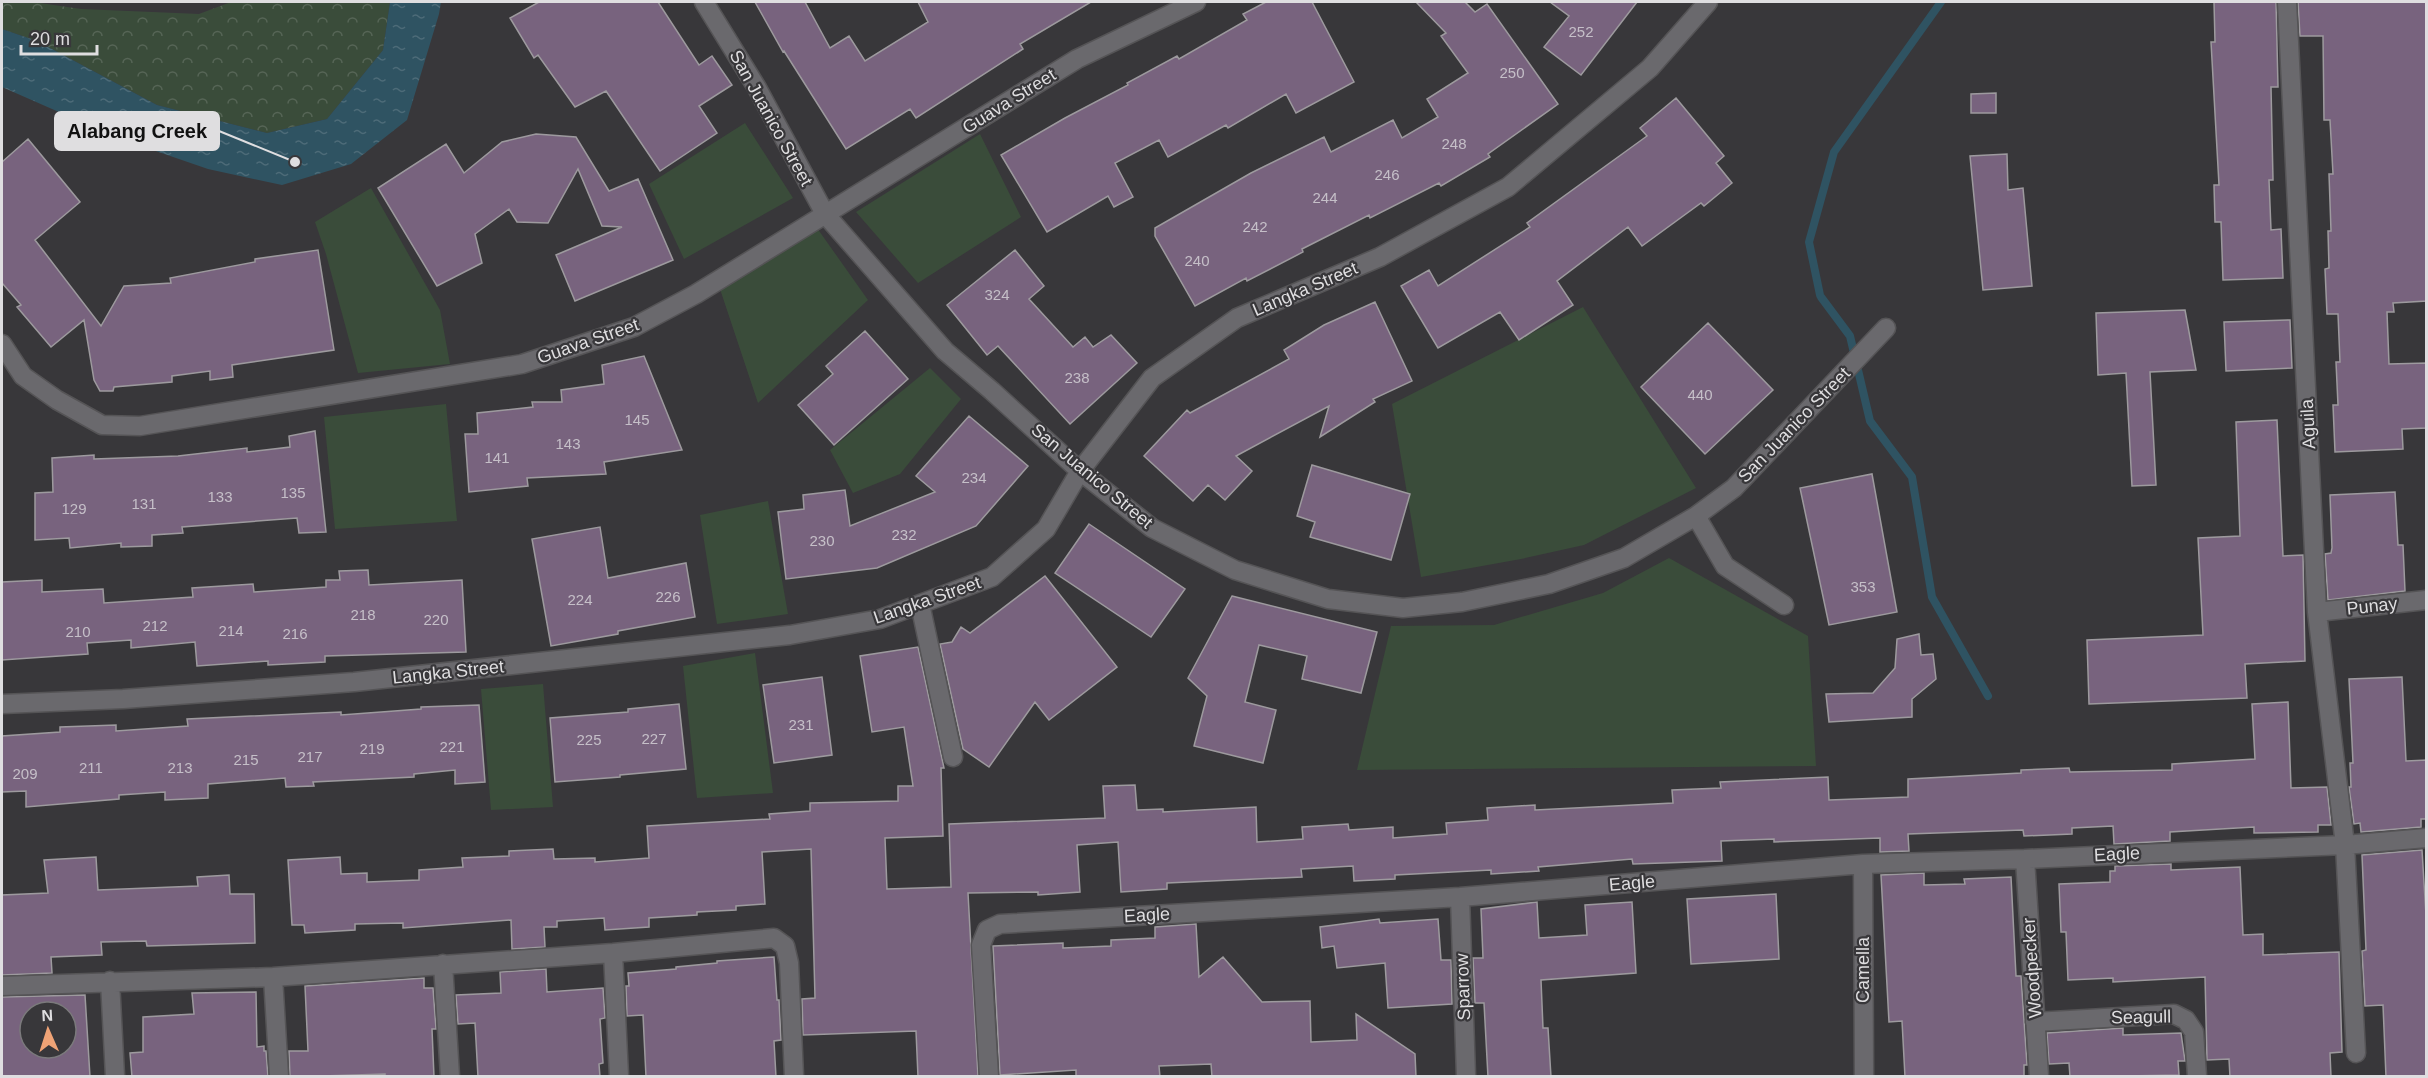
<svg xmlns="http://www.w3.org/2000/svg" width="2428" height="1078" font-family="Arial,sans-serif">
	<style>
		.grass { fill: #3a4c3a }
		.forest { fill: url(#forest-crowns) }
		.water { fill: url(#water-ripples) }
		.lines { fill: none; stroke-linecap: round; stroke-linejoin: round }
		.stream { stroke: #2f5362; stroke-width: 8 }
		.building { fill: #78637e; stroke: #9d9a9e; stroke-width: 1.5; fill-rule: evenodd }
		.street-casing { stroke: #555456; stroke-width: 21 }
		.street { stroke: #6a696d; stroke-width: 18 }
		.labels { text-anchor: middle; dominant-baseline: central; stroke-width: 4.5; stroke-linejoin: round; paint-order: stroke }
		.number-label { font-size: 15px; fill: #c5bfc8 }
		.street-label { font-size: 18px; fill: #dfdee0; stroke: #38373a }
		.leader { fill: none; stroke: #dfdee0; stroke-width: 2 }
		.callout-dot { fill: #dfdee0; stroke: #38373a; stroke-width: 2 }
		.callout { fill: #dfdee0; stroke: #dfdee0; stroke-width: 2 }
		.callout-label { font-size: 20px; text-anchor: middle; font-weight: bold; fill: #111 }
	</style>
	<defs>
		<pattern id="forest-crowns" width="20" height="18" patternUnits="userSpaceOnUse" patternTransform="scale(1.5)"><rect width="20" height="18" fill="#3a4c3a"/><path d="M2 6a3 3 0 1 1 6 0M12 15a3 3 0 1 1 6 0" fill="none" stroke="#566556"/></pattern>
		<pattern id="water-ripples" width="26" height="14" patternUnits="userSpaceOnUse" patternTransform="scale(1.5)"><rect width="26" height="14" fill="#2f5362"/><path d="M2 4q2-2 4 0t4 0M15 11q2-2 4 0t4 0" fill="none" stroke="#4d6b78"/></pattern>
	</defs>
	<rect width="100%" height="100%" fill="#38373a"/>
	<!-- grass -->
	<path class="grass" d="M 745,123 L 793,198 L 684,259 L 649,184 Z
		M 980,134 L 1021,217 L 918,283 L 856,212 Z
		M 371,188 L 440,310 L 450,364 L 358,373 L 326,254 L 315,222 Z
		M 817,228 L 868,300 L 758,403 L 719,286 Z
		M 1583,307 L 1696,488 L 1584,545 L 1521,559 L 1421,577 L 1392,404 Z
		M 930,368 L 961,399 L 900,474 L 853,493 L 830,450 Z
		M 446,404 L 457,521 L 335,529 L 324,417 Z
		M 768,501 L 788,614 L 717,624 L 700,515 Z
		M 1669,558 L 1808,636 L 1816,766 L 1357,770 L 1391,626 L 1494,625 L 1603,593 Z
		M 755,653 L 773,793 L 697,798 L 683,666 Z
		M 543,684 L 553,807 L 491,810 L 481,689 Z"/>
	<!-- forest -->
	<path class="forest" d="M 2,2 L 33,2 L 81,9 L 199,14 L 231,2 L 390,2 L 383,50 L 327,119 L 267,133 L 157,105 L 37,41 L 2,29 Z"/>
	<!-- water -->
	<path class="water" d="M 390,2 L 441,2 L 439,14 L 407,120 L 351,164 L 282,185 L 208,169 L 118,138 L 2,87 L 2,29 L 37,41 L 157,105 L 267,133 L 327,119 L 383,50 Z"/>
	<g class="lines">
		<!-- stream -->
		<path class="stream" d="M 1820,295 L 1809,242 L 1834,152 L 1941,2
			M 1821,297 L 1850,336 L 1870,421 L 1912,477 L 1932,597 L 1988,696"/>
	</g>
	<!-- building -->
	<path class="building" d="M 539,2 L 658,2 L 699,65 L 712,56 L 732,85 L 699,106 L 717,133 L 660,171 L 606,91 L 575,107 L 538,55 L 534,58 L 510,18 Z
		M 755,2 L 805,2 L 830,48 L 849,36 L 865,61 L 928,22 L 918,2 L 1091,2 L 1020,44 L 1023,49 L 916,118 L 910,109 L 846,149 L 784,51 L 783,52 Z
		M 1266,2 L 1312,2 L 1354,82 L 1296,113 L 1286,94 L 1228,128 L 1226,125 L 1168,157 L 1159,140 L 1115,163 L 1133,197 L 1114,207 L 1108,196 L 1047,232 L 1001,155 L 1065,118 L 1128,85 L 1127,83 L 1177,56 L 1179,59 L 1247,20 L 1243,14 Z
		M 1416,2 L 1465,2 L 1475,12 L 1487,4 L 1558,104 L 1488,154 L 1490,157 L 1441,186 L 1439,183 L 1370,218 L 1369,215 L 1302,249 L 1303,252 L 1247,281 L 1246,278 L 1195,306 L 1155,236 L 1155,228 L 1251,173 L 1324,137 L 1331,152 L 1393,120 L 1402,138 L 1438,117 L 1427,99 L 1468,73 L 1441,36 L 1446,33 Z
		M 1550,2 L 1637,2 L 1581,75 L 1544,47 L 1569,16 Z
		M 2214,2 L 2276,2 L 2278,87 L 2271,87 L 2273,180 L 2269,180 L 2271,230 L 2281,229 L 2283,278 L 2223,280 L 2221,222 L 2215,222 L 2214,185 L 2219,185 L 2211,42 L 2215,42 Z
		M 2298,2 L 2427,2 L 2427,301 L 2393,303 L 2394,312 L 2387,312 L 2389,364 L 2427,363 L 2427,428 L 2402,429 L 2403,449 L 2335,452 L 2333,405 L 2338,405 L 2336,362 L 2340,362 L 2338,314 L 2327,314 L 2325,269 L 2329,268 L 2328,231 L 2331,231 L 2329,174 L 2333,174 L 2330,120 L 2324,120 L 2323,36 L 2300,36 Z
		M 1996,93 L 1996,113 L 1971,113 L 1971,94 Z
		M 1676,98 L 1724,156 L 1716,163 L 1732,183 L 1704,206 L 1701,203 L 1642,246 L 1628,227 L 1557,281 L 1573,305 L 1519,340 L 1500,312 L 1438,348 L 1401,286 L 1429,270 L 1438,286 L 1530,227 L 1527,223 L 1647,136 L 1640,128 Z
		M 536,134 L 576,137 L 609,191 L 638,179 L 673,260 L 575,301 L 556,255 L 622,227 L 602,226 L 578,169 L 548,223 L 517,222 L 509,209 L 475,234 L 482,263 L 437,286 L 378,188 L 446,144 L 464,173 L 502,142 Z
		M 28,139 L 80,202 L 35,240 L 101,326 L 124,286 L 171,283 L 170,278 L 255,262 L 255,259 L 318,250 L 334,350 L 232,365 L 233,377 L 210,380 L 210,371 L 172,376 L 172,382 L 114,387 L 113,391 L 100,391 L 94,380 L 84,320 L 51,347 L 17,307 L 21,305 L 2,283 L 2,162 Z
		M 2007,154 L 2008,190 L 2023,188 L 2032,286 L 1983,290 L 1970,156 Z
		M 1015,250 L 1044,286 L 1029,299 L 1073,347 L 1085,337 L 1093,347 L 1111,335 L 1137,363 L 1070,424 L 998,346 L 987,355 L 947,305 Z
		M 1375,302 L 1412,381 L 1373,399 L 1375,402 L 1320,437 L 1329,406 L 1236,456 L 1252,471 L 1225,500 L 1208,485 L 1193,501 L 1144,456 L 1187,410 L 1190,413 L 1289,359 L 1284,350 L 1324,325 Z
		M 2185,310 L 2196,370 L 2150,372 L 2156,485 L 2132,486 L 2126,373 L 2098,375 L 2096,313 Z
		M 2290,320 L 2292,368 L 2226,371 L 2224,322 Z
		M 1708,323 L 1773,390 L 1705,454 L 1641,387 Z
		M 865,331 L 908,379 L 834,445 L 798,405 L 833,374 L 826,366 Z
		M 644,356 L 682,450 L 604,462 L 606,474 L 527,478 L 528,486 L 469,492 L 465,434 L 478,434 L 477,413 L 533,407 L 532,402 L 562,402 L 561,390 L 604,384 L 602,365 Z
		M 969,416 L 1028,466 L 976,526 L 877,568 L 786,579 L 778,512 L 804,509 L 803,495 L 845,490 L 850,526 L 935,492 L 916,476 Z
		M 2277,420 L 2283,556 L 2303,555 L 2305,661 L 2245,664 L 2247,698 L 2089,704 L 2087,640 L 2203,635 L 2198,538 L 2240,536 L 2236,422 Z
		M 315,431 L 326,532 L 299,533 L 297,518 L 182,527 L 183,533 L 152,535 L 152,546 L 121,547 L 121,543 L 70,548 L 69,538 L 35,540 L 35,493 L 53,492 L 52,458 L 94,455 L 94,459 L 178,456 L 247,448 L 247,452 L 290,447 L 289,436 Z
		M 1312,465 L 1410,494 L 1391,560 L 1310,537 L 1315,522 L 1297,516 Z
		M 1872,474 L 1897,612 L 1829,625 L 1800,488 Z
		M 2395,492 L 2398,545 L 2403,545 L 2405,591 L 2328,600 L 2325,554 L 2331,553 L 2332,548 L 2330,495 Z
		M 1089,524 L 1185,589 L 1151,637 L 1055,573 Z
		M 600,527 L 608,578 L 686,563 L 695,617 L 618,631 L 618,634 L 551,646 L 532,539 Z
		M 368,570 L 369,585 L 462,580 L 466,652 L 325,656 L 325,662 L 268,665 L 268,661 L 197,666 L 195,642 L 131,648 L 131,640 L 87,643 L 88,654 L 2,660 L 2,582 L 42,580 L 42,592 L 103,589 L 104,603 L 193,597 L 192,588 L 253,584 L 254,592 L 326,587 L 326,580 L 340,580 L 339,571 Z
		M 1045,576 L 1117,667 L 1049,720 L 1035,702 L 989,767 L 963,749 L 940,644 L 952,642 L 961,627 L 970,633 Z
		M 1232,596 L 1377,632 L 1361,693 L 1302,679 L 1307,656 L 1259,645 L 1245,702 L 1276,710 L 1263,763 L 1194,746 L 1207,696 L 1188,678 Z
		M 1919,634 L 1921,655 L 1933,654 L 1936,679 L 1912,699 L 1912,717 L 1829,722 L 1826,694 L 1873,693 L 1895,668 L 1897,639 Z
		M 918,647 L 944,768 L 941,768 L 943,836 L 885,838 L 887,889 L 951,887 L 949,824 L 1105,818 L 1103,786 L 1135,785 L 1137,810 L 1163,809 L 1163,812 L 1256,807 L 1257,842 L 1303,839 L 1302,827 L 1348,824 L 1349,830 L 1393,827 L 1393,838 L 1447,834 L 1446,823 L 1488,820 L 1487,808 L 1535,805 L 1535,810 L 1673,803 L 1672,790 L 1721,788 L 1720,782 L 1828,777 L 1829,800 L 1856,799 L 1908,797 L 1908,779 L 2021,773 L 2021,770 L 2069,768 L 2070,772 L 2172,770 L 2172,764 L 2255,759 L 2252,704 L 2288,702 L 2291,788 L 2327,787 L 2331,825 L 2318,825 L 2318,832 L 2254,833 L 2254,827 L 2170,832 L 2170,841 L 2114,844 L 2113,826 L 2072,828 L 2072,834 L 2024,836 L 2023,830 L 1908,834 L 1909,851 L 1880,852 L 1880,838 L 1774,842 L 1774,839 L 1721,841 L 1722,861 L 1633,864 L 1632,859 L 1538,867 L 1539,871 L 1491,874 L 1491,870 L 1395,875 L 1395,879 L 1354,881 L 1353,866 L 1301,869 L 1302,877 L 1167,883 L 1167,889 L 1121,892 L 1118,842 L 1077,845 L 1080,892 L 1038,895 L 1038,892 L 968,893 L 978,1076 L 969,1077 L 918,1077 L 916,1031 L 803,1035 L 802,999 L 815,998 L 811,849 L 762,852 L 765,904 L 736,906 L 736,910 L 697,912 L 697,915 L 649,918 L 649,927 L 605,930 L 604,918 L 557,921 L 557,927 L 544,927 L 545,947 L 512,949 L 511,920 L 403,928 L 403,923 L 355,924 L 355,930 L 305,933 L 304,925 L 292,925 L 288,860 L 340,857 L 341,874 L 367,873 L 367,882 L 419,880 L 419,870 L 463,867 L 462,858 L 509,856 L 509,851 L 553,849 L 554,859 L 595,858 L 595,862 L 649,858 L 647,826 L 770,819 L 769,814 L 810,811 L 810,803 L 898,801 L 898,786 L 913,786 L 904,727 L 872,732 L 860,656 Z
		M 822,677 L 832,755 L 774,763 L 763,685 Z
		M 2402,677 L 2406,761 L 2427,760 L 2427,819 L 2421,819 L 2421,827 L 2361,832 L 2360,823 L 2354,824 L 2349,787 L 2351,787 L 2350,763 L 2353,763 L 2349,679 Z
		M 679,704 L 686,769 L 620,775 L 620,777 L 555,782 L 550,718 L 628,712 L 628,709 Z
		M 479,705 L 485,782 L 455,784 L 455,770 L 414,774 L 414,777 L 313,782 L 314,786 L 286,787 L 285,778 L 208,784 L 208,798 L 165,800 L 165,792 L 119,795 L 119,799 L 26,807 L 26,791 L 2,792 L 2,736 L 60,732 L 60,727 L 116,725 L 116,731 L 188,726 L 187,719 L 341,712 L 341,715 L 421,709 L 421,707 Z
		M 2422,850 L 2426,915 L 2426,1077 L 2386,1077 L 2383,1005 L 2365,1006 L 2362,951 L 2366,950 L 2362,855 Z
		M 96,857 L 98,890 L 198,886 L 197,877 L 229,875 L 230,894 L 254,894 L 255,943 L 147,946 L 146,941 L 101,942 L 102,955 L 51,957 L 52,973 L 2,975 L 2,895 L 48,893 L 44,860 Z
		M 2171,864 L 2171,870 L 2240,867 L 2243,935 L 2263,934 L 2263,955 L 2339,952 L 2342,1052 L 2330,1053 L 2331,1077 L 2230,1077 L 2229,1059 L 2207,1060 L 2205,977 L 2113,982 L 2113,978 L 2068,980 L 2066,932 L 2061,932 L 2059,884 L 2110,882 L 2110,871 L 2115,871 L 2115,866 Z
		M 1924,873 L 1924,885 L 1965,884 L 1964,879 L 2011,877 L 2016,976 L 2021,976 L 2027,1065 L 2024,1065 L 2024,1077 L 1905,1077 L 1902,1021 L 1889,1022 L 1881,875 Z
		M 1776,894 L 1779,959 L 1691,964 L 1687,899 Z
		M 1537,902 L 1539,938 L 1587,935 L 1585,905 L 1632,902 L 1636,973 L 1541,980 L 1543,1028 L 1548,1028 L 1551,1077 L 1488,1077 L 1484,1003 L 1475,1003 L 1473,958 L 1483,958 L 1481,909 Z
		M 1379,919 L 1380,923 L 1438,919 L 1441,960 L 1451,960 L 1452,1004 L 1388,1008 L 1385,963 L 1337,968 L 1334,946 L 1322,948 L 1320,927 Z
		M 1196,924 L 1199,977 L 1223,957 L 1262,1002 L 1310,1001 L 1311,1042 L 1357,1040 L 1356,1014 L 1415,1054 L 1416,1077 L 1212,1077 L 1211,1064 L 1159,1066 L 1160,1077 L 1076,1077 L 1076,1070 L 1000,1075 L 993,946 L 1063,943 L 1063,948 L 1111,946 L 1111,940 L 1155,938 L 1155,927 Z
		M 774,957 L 777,1000 L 779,1000 L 781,1040 L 774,1041 L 776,1077 L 646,1077 L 643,1015 L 627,1016 L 626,986 L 629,986 L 628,973 L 676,969 L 676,967 L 717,963 L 717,961 Z
		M 546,969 L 547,992 L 603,988 L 605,1018 L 600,1019 L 603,1063 L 599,1064 L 600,1077 L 478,1077 L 475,1023 L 458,1024 L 456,995 L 501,993 L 500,972 Z
		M 424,978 L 424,988 L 433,988 L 436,1029 L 432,1029 L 434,1077 L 385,1077 L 385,1074 L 290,1077 L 289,1051 L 308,1051 L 305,986 Z
		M 256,992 L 257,1047 L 264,1046 L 264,1051 L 266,1051 L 268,1077 L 132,1077 L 130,1053 L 143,1052 L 143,1017 L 194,1014 L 192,993 Z
		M 85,995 L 90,1077 L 2,1077 L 2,997 ZM 30,1012 L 66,1012 L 66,1048 L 30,1048 Z
		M 2123,1028 L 2123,1035 L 2181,1033 L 2185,1061 L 2178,1061 L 2179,1075 L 2070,1077 L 2069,1063 L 2049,1064 L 2047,1033 Z"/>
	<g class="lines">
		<defs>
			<path id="street" d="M 704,2 L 757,88 L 825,214 L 945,351 L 992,391 L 1080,471 L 1152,528 L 1235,570 L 1328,599 L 1403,608 L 1462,602 L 1549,584 L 1624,558 L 1696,516 L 1734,488 L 1886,328
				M 2287,2 L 2317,612 L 2345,845 L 2356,1053
				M 2,344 L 23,376 L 57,400 L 102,425 L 140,426 L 522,364 L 634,327 L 696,294 L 1077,59 L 1196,2
				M 1696,516 L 1725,566 L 1784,605
				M 920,604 L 953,757
				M 2317,612 L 2426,600
				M 2,704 L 123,699 L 354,682 L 790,635 L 880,619 L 992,577 L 1046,529 L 1080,471 L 1152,378 L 1237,318 L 1380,257 L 1508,187 L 1650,68 L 1708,2
				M 2025,859 L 2039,1076
				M 1863,864 L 1864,1076
				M 1460,897 L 1466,1076
				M 613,953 L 619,1076
				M 443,964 L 450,1076
				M 273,977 L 279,1076
				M 110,981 L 115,1076
				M 2,986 L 273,977 L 613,953 L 774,938 L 785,946 L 789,963 L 794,1076
				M 2035,1022 L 2174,1014 L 2186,1020 L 2194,1032 L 2197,1076
				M 989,1076 L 981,945 L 987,930 L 1000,924 L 1460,897 L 1863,864 L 2025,859 L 2345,845 L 2426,838"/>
		</defs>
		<!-- street casing -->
		<use href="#street" class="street-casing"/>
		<!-- street -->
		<use href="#street" class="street"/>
	</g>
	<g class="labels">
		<!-- number labels -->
		<g class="number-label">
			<text x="1581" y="31">252</text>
			<text x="1512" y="72">250</text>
			<text x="1454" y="143">248</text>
			<text x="1387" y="174">246</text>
			<text x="1325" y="197">244</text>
			<text x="1255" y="226">242</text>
			<text x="1197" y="260">240</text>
			<text x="997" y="294">324</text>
			<text x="1077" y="377">238</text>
			<text x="1700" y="394">440</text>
			<text x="637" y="419">145</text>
			<text x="568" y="443">143</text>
			<text x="497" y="457">141</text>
			<text x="974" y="477">234</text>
			<text x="293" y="492">135</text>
			<text x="220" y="496">133</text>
			<text x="144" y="503">131</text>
			<text x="74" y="508">129</text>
			<text x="904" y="534">232</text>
			<text x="822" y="540">230</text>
			<text x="1863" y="586">353</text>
			<text x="668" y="596">226</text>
			<text x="580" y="599">224</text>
			<text x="363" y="614">218</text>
			<text x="436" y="619">220</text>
			<text x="155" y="625">212</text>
			<text x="231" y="630">214</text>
			<text x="78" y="631">210</text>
			<text x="295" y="633">216</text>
			<text x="801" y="724">231</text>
			<text x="654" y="738">227</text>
			<text x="589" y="739">225</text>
			<text x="452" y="746">221</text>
			<text x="372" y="748">219</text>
			<text x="310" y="756">217</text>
			<text x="246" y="759">215</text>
			<text x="91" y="767">211</text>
			<text x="180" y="767">213</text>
			<text x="25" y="773">209</text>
		</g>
		<!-- street labels -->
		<g class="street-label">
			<text transform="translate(1009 101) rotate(-32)">Guava Street</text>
			<text transform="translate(771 118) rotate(61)">San Juanico Street</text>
			<text transform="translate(1305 289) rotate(-23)">Langka Street</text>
			<text transform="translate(588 341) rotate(-19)">Guava Street</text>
			<text transform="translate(2308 424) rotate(-93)">Aguila</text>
			<text transform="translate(1794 425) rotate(-46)">San Juanico Street</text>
			<text transform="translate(1092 476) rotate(40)">San Juanico Street</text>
			<text transform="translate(927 600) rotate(-19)">Langka Street</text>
			<text transform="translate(2372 606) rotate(-6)">Punay</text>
			<text transform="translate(448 672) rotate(-6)">Langka Street</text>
			<text transform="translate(2117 854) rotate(-3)">Eagle</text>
			<text transform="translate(1632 883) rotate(-5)">Eagle</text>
			<text transform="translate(1147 915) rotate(-3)">Eagle</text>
			<text transform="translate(2032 968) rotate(-94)">Woodpecker</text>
			<text transform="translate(1863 970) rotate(-90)">Camella</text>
			<text transform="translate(1463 987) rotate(-92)">Sparrow</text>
			<text transform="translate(2141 1017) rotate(-1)">Seagull</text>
		</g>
	</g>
	<!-- callouts -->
	<path class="leader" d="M295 162L219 131"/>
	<circle class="callout-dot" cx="295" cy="162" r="6"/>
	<rect class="callout" x="55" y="112" width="164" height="38" rx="6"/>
	<g class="callout-label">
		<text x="137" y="138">Alabang Creek</text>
	</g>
	<!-- border -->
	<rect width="2428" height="1078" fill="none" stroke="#dfdee0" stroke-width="6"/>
	<!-- north arrow -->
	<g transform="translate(48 1030) rotate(357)"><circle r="28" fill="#38373a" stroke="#7b7a7c" stroke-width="1.5"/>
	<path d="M0-4.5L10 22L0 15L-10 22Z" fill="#efa376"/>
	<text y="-9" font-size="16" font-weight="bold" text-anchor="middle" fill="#dfdee0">N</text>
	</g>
	<!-- scale -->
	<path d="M21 45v9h76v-9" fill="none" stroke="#dfdee0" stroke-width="3"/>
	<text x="30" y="45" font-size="18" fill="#dfdee0" stroke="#38373a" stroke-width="4.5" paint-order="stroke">20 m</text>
</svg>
